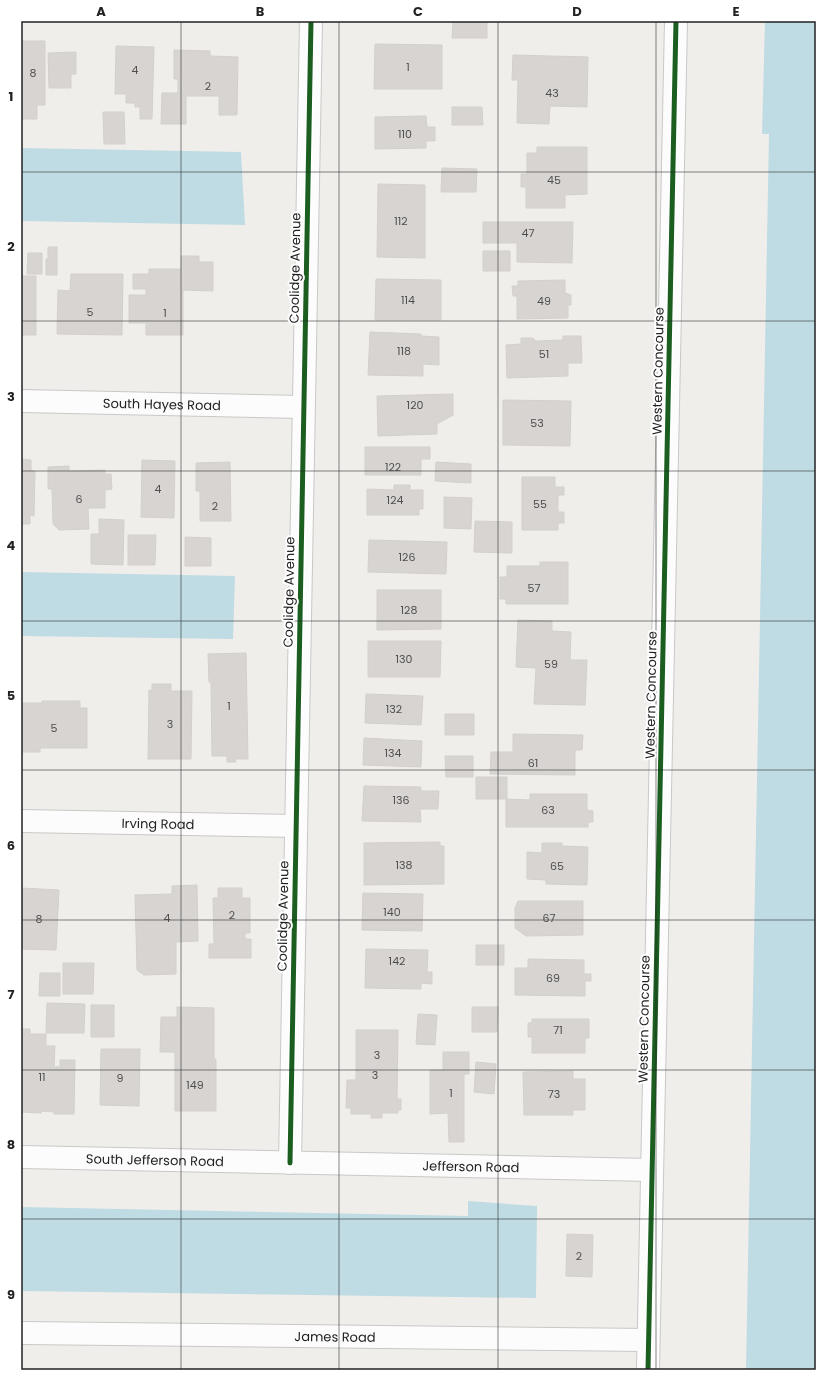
<svg xmlns="http://www.w3.org/2000/svg" width="837" height="1391" font-family="Poppins,sans-serif">
	<style>
		.water { fill: #bfdbe3 }
		.building { fill: #d7d4d2; stroke: #d3d0cc }
		.lines { fill: none; stroke-linecap: round; stroke-linejoin: round }
		.minor-casing { stroke: #c9c8c7; stroke-width: 24 }
		.minor { stroke: #fdfcfc; stroke-width: 22 }
		.cycleway-casing { stroke: #fff; stroke-width: 8 }
		.cycleway { stroke: #1b5e20; stroke-width: 5 }
		.grid { fill: none; stroke: #222; stroke-width: 1; stroke-opacity: 0.55 }
		.labels { text-anchor: middle; dominant-baseline: central; stroke-width: 4; stroke-linejoin: round; paint-order: stroke }
		.number-label { font-size: 11px; fill: #4f4e4e }
		.street-label { font-size: 13px; fill: #222; stroke: #fff }
		.neatline { fill: none; stroke: #222; stroke-width: 1.5 }
		.grid-label { font-size: 13px; text-anchor: middle; font-weight: bold; fill: #222 }
	</style>
	<rect width="100%" height="100%" fill="#f0eeeb"/>
	<!-- water -->
	<path class="water" d="M 765,21 L 816,21 L 816,1370 L 746,1370 L 769,134 L 762,134 Z
		M 21,148 L 241,152 L 245,225 L 21,221 Z
		M 21,572 L 235,576 L 233,639 L 21,636 Z
		M 468,1201 L 537,1206 L 536,1298 L 21,1291 L 21,1207 L 468,1216 Z"/>
	<!-- building -->
	<path class="building" d="M 453,21 L 487,21 L 487,38 L 452,38 Z
		M 21,41 L 45,41 L 45,105 L 37,105 L 37,119 L 21,119 Z
		M 375,44 L 442,45 L 442,89 L 374,89 Z
		M 116,46 L 154,47 L 152,119 L 140,119 L 140,107 L 135,107 L 135,103 L 126,103 L 126,94 L 115,94 Z
		M 174,50 L 210,51 L 210,56 L 238,57 L 237,115 L 219,115 L 219,96 L 186,96 L 186,124 L 161,124 L 162,93 L 178,93 L 178,79 L 174,79 Z
		M 76,52 L 76,74 L 71,74 L 71,88 L 49,88 L 48,53 Z
		M 513,55 L 588,57 L 587,107 L 550,106 L 549,124 L 517,123 L 518,80 L 512,80 Z
		M 452,107 L 482,107 L 483,125 L 452,125 Z
		M 103,112 L 124,112 L 125,144 L 104,144 Z
		M 426,116 L 427,127 L 435,127 L 435,141 L 426,141 L 426,148 L 375,149 L 375,117 Z
		M 537,147 L 587,147 L 587,194 L 565,195 L 565,208 L 526,208 L 526,187 L 521,187 L 521,174 L 527,174 L 527,153 L 537,153 Z
		M 442,168 L 477,169 L 476,192 L 441,192 Z
		M 378,184 L 425,185 L 425,258 L 377,257 Z
		M 483,222 L 573,222 L 572,263 L 517,262 L 517,243 L 483,243 Z
		M 48,247 L 57,247 L 57,275 L 46,275 L 46,259 L 48,259 Z
		M 483,251 L 510,251 L 510,271 L 483,271 Z
		M 28,253 L 42,253 L 42,274 L 27,274 Z
		M 181,256 L 199,256 L 199,262 L 213,262 L 213,291 L 183,290 L 183,335 L 146,335 L 146,289 L 133,289 L 133,274 L 149,274 L 149,269 L 181,269 Z
		M 71,274 L 123,274 L 122,335 L 57,334 L 58,290 L 70,291 Z
		M 21,276 L 36,276 L 36,335 L 21,335 Z
		M 376,279 L 441,280 L 441,320 L 375,320 Z
		M 565,280 L 565,293 L 571,295 L 571,305 L 568,305 L 568,318 L 517,319 L 517,296 L 513,296 L 512,286 L 518,286 L 518,281 Z
		M 129,295 L 145,295 L 145,323 L 129,323 Z
		M 370,332 L 421,334 L 421,336 L 439,337 L 439,365 L 423,364 L 423,376 L 368,375 Z
		M 563,336 L 581,336 L 582,363 L 568,363 L 568,376 L 507,378 L 506,345 L 521,344 L 521,338 L 533,338 L 536,341 L 563,340 Z
		M 453,394 L 453,415 L 437,424 L 437,434 L 378,436 L 377,396 Z
		M 503,400 L 571,401 L 570,446 L 503,445 Z
		M 365,447 L 430,447 L 430,459 L 421,459 L 421,475 L 365,475 Z
		M 21,459 L 31,460 L 31,471 L 35,471 L 34,516 L 30,515 L 30,524 L 21,524 Z
		M 142,460 L 175,461 L 174,518 L 141,517 Z
		M 230,462 L 231,521 L 200,521 L 200,491 L 196,491 L 196,463 Z
		M 436,462 L 471,464 L 471,483 L 435,481 Z
		M 69,466 L 69,471 L 105,470 L 105,474 L 111,474 L 112,489 L 105,490 L 105,508 L 88,508 L 89,529 L 59,530 L 53,524 L 52,489 L 48,489 L 48,467 Z
		M 522,477 L 555,477 L 555,487 L 564,487 L 564,495 L 558,495 L 558,512 L 564,512 L 564,523 L 558,523 L 558,530 L 522,530 Z
		M 394,485 L 410,485 L 410,490 L 423,490 L 423,509 L 419,509 L 419,515 L 367,515 L 367,489 L 394,490 Z
		M 444,497 L 472,498 L 471,529 L 444,528 Z
		M 99,519 L 124,520 L 123,565 L 91,564 L 91,534 L 99,534 Z
		M 475,521 L 512,522 L 512,553 L 474,552 Z
		M 128,535 L 156,535 L 155,565 L 128,565 Z
		M 185,537 L 211,538 L 211,566 L 185,566 Z
		M 369,540 L 447,542 L 446,574 L 368,572 Z
		M 540,562 L 568,562 L 568,604 L 506,604 L 506,599 L 500,599 L 500,577 L 507,577 L 507,566 L 540,566 Z
		M 377,590 L 441,590 L 441,629 L 377,630 Z
		M 518,620 L 552,621 L 552,631 L 571,632 L 570,660 L 587,660 L 585,705 L 534,704 L 536,668 L 516,667 Z
		M 368,641 L 441,641 L 440,677 L 368,677 Z
		M 246,653 L 248,759 L 235,759 L 236,762 L 227,762 L 227,756 L 212,756 L 211,682 L 209,682 L 208,654 Z
		M 152,684 L 171,684 L 171,691 L 192,691 L 191,759 L 148,759 L 149,690 L 152,691 Z
		M 366,694 L 423,696 L 421,725 L 365,723 Z
		M 42,701 L 80,701 L 80,708 L 87,708 L 87,748 L 40,748 L 40,752 L 21,752 L 21,703 L 42,703 Z
		M 445,714 L 474,714 L 474,735 L 445,735 Z
		M 513,734 L 583,735 L 582,750 L 575,750 L 575,775 L 490,774 L 491,752 L 513,752 Z
		M 364,738 L 422,741 L 421,767 L 363,765 Z
		M 445,756 L 473,756 L 473,777 L 446,777 Z
		M 476,777 L 507,777 L 507,799 L 476,799 Z
		M 364,786 L 421,787 L 421,791 L 439,791 L 438,809 L 420,809 L 421,822 L 362,821 Z
		M 530,794 L 587,794 L 587,810 L 593,811 L 593,822 L 588,822 L 588,827 L 506,827 L 506,799 L 530,800 Z
		M 440,842 L 440,846 L 444,846 L 444,884 L 364,885 L 364,843 Z
		M 542,843 L 562,843 L 562,846 L 588,847 L 587,885 L 546,884 L 546,880 L 527,879 L 527,852 L 542,853 Z
		M 197,885 L 198,941 L 176,942 L 176,974 L 144,975 L 137,970 L 135,895 L 172,894 L 172,886 Z
		M 21,888 L 59,890 L 56,950 L 21,949 Z
		M 218,888 L 242,888 L 242,898 L 250,898 L 250,933 L 245,933 L 245,939 L 251,939 L 251,958 L 209,958 L 209,944 L 214,944 L 213,898 L 218,898 Z
		M 363,893 L 423,894 L 422,931 L 362,930 Z
		M 518,901 L 583,901 L 583,935 L 526,936 L 515,928 L 515,908 Z
		M 476,945 L 504,945 L 504,965 L 476,965 Z
		M 366,949 L 428,950 L 427,972 L 432,972 L 432,984 L 421,983 L 421,989 L 365,988 Z
		M 528,959 L 584,960 L 584,974 L 591,974 L 591,981 L 585,981 L 585,996 L 515,995 L 515,968 L 528,968 Z
		M 63,963 L 94,963 L 93,994 L 63,994 Z
		M 40,973 L 60,973 L 60,996 L 39,996 Z
		M 47,1003 L 85,1004 L 84,1033 L 46,1033 Z
		M 91,1005 L 114,1005 L 114,1037 L 91,1037 Z
		M 177,1007 L 214,1008 L 214,1059 L 216,1059 L 216,1111 L 175,1111 L 175,1052 L 160,1052 L 161,1017 L 177,1017 Z
		M 472,1007 L 498,1007 L 497,1032 L 472,1032 Z
		M 418,1014 L 437,1015 L 435,1045 L 416,1044 Z
		M 532,1019 L 589,1019 L 589,1038 L 585,1038 L 585,1053 L 532,1053 L 532,1037 L 528,1037 L 528,1023 L 532,1023 Z
		M 21,1029 L 30,1029 L 30,1034 L 46,1034 L 46,1046 L 55,1046 L 54,1067 L 60,1067 L 60,1060 L 75,1060 L 74,1114 L 54,1114 L 54,1112 L 41,1111 L 41,1113 L 21,1112 Z
		M 356,1030 L 398,1030 L 397,1099 L 401,1099 L 401,1110 L 398,1110 L 398,1113 L 382,1113 L 382,1118 L 371,1118 L 371,1114 L 351,1114 L 351,1108 L 346,1108 L 347,1080 L 356,1080 Z
		M 101,1049 L 140,1049 L 139,1106 L 100,1105 Z
		M 443,1052 L 469,1052 L 469,1074 L 464,1074 L 464,1142 L 449,1142 L 448,1113 L 430,1114 L 430,1070 L 443,1070 Z
		M 476,1062 L 496,1064 L 494,1094 L 474,1092 Z
		M 573,1071 L 573,1079 L 585,1079 L 585,1110 L 573,1110 L 573,1115 L 524,1115 L 523,1072 Z
		M 567,1234 L 593,1235 L 592,1277 L 566,1276 Z"/>
	<g class="lines">
		<defs>
			<g id="minor">
				<path id="s1" d="M 21,401 L 303,407"/>
				<path id="s2" d="M 21,821 L 296,826"/>
				<path id="s3" d="M 21,1157 L 651,1170"/>
				<path d="M 290,1163 L 311,21"/>
				<path id="s4" d="M 21,1333 L 648,1340"/>
				<path d="M 648,1370 L 676,21"/>
			</g>
		</defs>
		<!-- minor casing -->
		<use href="#minor" class="minor-casing"/>
		<!-- minor -->
		<use href="#minor" class="minor"/>
		<defs>
			<path id="cycleway" d="M 290,1163 L 311,21
				M 648,1370 L 676,21"/>
		</defs>
		<!-- cycleway casing -->
		<use href="#cycleway" class="cycleway-casing"/>
		<!-- cycleway -->
		<use href="#cycleway" class="cycleway"/>
	</g>
	<!-- grid -->
	<path class="grid" d="M 181,21 L 181,1370M 339,21 L 339,1370M 498,21 L 498,1370M 656,21 L 656,1370M 21,172 L 816,172M 21,321 L 816,321M 21,471 L 816,471M 21,621 L 816,621M 21,770 L 816,770M 21,920 L 816,920M 21,1070 L 816,1070M 21,1219 L 816,1219"/>
	<g class="labels">
		<!-- number labels -->
		<g class="number-label">
			<text x="408" y="67">1</text>
			<text x="135" y="70">4</text>
			<text x="33" y="73">8</text>
			<text x="208" y="86">2</text>
			<text x="552" y="93">43</text>
			<text x="405" y="134">110</text>
			<text x="554" y="180">45</text>
			<text x="401" y="221">112</text>
			<text x="528" y="233">47</text>
			<text x="408" y="300">114</text>
			<text x="544" y="301">49</text>
			<text x="90" y="312">5</text>
			<text x="165" y="313">1</text>
			<text x="404" y="351">118</text>
			<text x="544" y="354">51</text>
			<text x="415" y="405">120</text>
			<text x="537" y="423">53</text>
			<text x="393" y="467">122</text>
			<text x="158" y="489">4</text>
			<text x="79" y="499">6</text>
			<text x="395" y="500">124</text>
			<text x="540" y="504">55</text>
			<text x="215" y="506">2</text>
			<text x="407" y="557">126</text>
			<text x="534" y="588">57</text>
			<text x="409" y="610">128</text>
			<text x="404" y="659">130</text>
			<text x="551" y="664">59</text>
			<text x="229" y="706">1</text>
			<text x="394" y="709">132</text>
			<text x="170" y="724">3</text>
			<text x="54" y="728">5</text>
			<text x="393" y="753">134</text>
			<text x="533" y="763">61</text>
			<text x="401" y="800">136</text>
			<text x="548" y="810">63</text>
			<text x="404" y="865">138</text>
			<text x="557" y="866">65</text>
			<text x="392" y="912">140</text>
			<text x="232" y="915">2</text>
			<text x="167" y="918">4</text>
			<text x="549" y="918">67</text>
			<text x="39" y="919">8</text>
			<text x="397" y="961">142</text>
			<text x="553" y="978">69</text>
			<text x="558" y="1030">71</text>
			<text x="377" y="1055">3</text>
			<text x="375" y="1075">3</text>
			<text x="42" y="1077">11</text>
			<text x="120" y="1078">9</text>
			<text x="195" y="1085">149</text>
			<text x="451" y="1093">1</text>
			<text x="554" y="1094">73</text>
			<text x="579" y="1256">2</text>
		</g>
		<!-- street labels -->
		<g class="street-label">
			<text transform="translate(295 268) rotate(-89)">Coolidge Avenue</text>
			<text transform="translate(658 371) rotate(-89)">Western Concourse</text>
			<text stroke="none"><textPath href="#s1" startOffset="141">South Hayes Road</textPath></text>
			<text transform="translate(289 592) rotate(-89)">Coolidge Avenue</text>
			<text transform="translate(651 695) rotate(-89)">Western Concourse</text>
			<text stroke="none"><textPath href="#s2" startOffset="137">Irving Road</textPath></text>
			<text transform="translate(283 916) rotate(-89)">Coolidge Avenue</text>
			<text transform="translate(644 1019) rotate(-89)">Western Concourse</text>
			<text stroke="none"><textPath href="#s3" startOffset="134">South Jefferson Road</textPath></text>
			<text stroke="none"><textPath href="#s3" startOffset="450">Jefferson Road</textPath></text>
			<text stroke="none"><textPath href="#s4" startOffset="314">James Road</textPath></text>
		</g>
	</g>
	<!-- border -->
	<rect width="837" height="1391" fill="none" stroke="#ffffff" stroke-width="44"/>
	<rect x="22" y="22" width="793" height="1347" class="neatline"/>
	<g class="grid-label">
		<text x="101" y="16">A</text>
		<text x="260" y="16">B</text>
		<text x="418" y="16">C</text>
		<text x="577" y="16">D</text>
		<text x="736" y="16">E</text>
		<text x="11" y="101">1</text>
		<text x="11" y="251">2</text>
		<text x="11" y="401">3</text>
		<text x="11" y="550">4</text>
		<text x="11" y="700">5</text>
		<text x="11" y="850">6</text>
		<text x="11" y="999">7</text>
		<text x="11" y="1149">8</text>
		<text x="11" y="1299">9</text>
	</g>
</svg>
